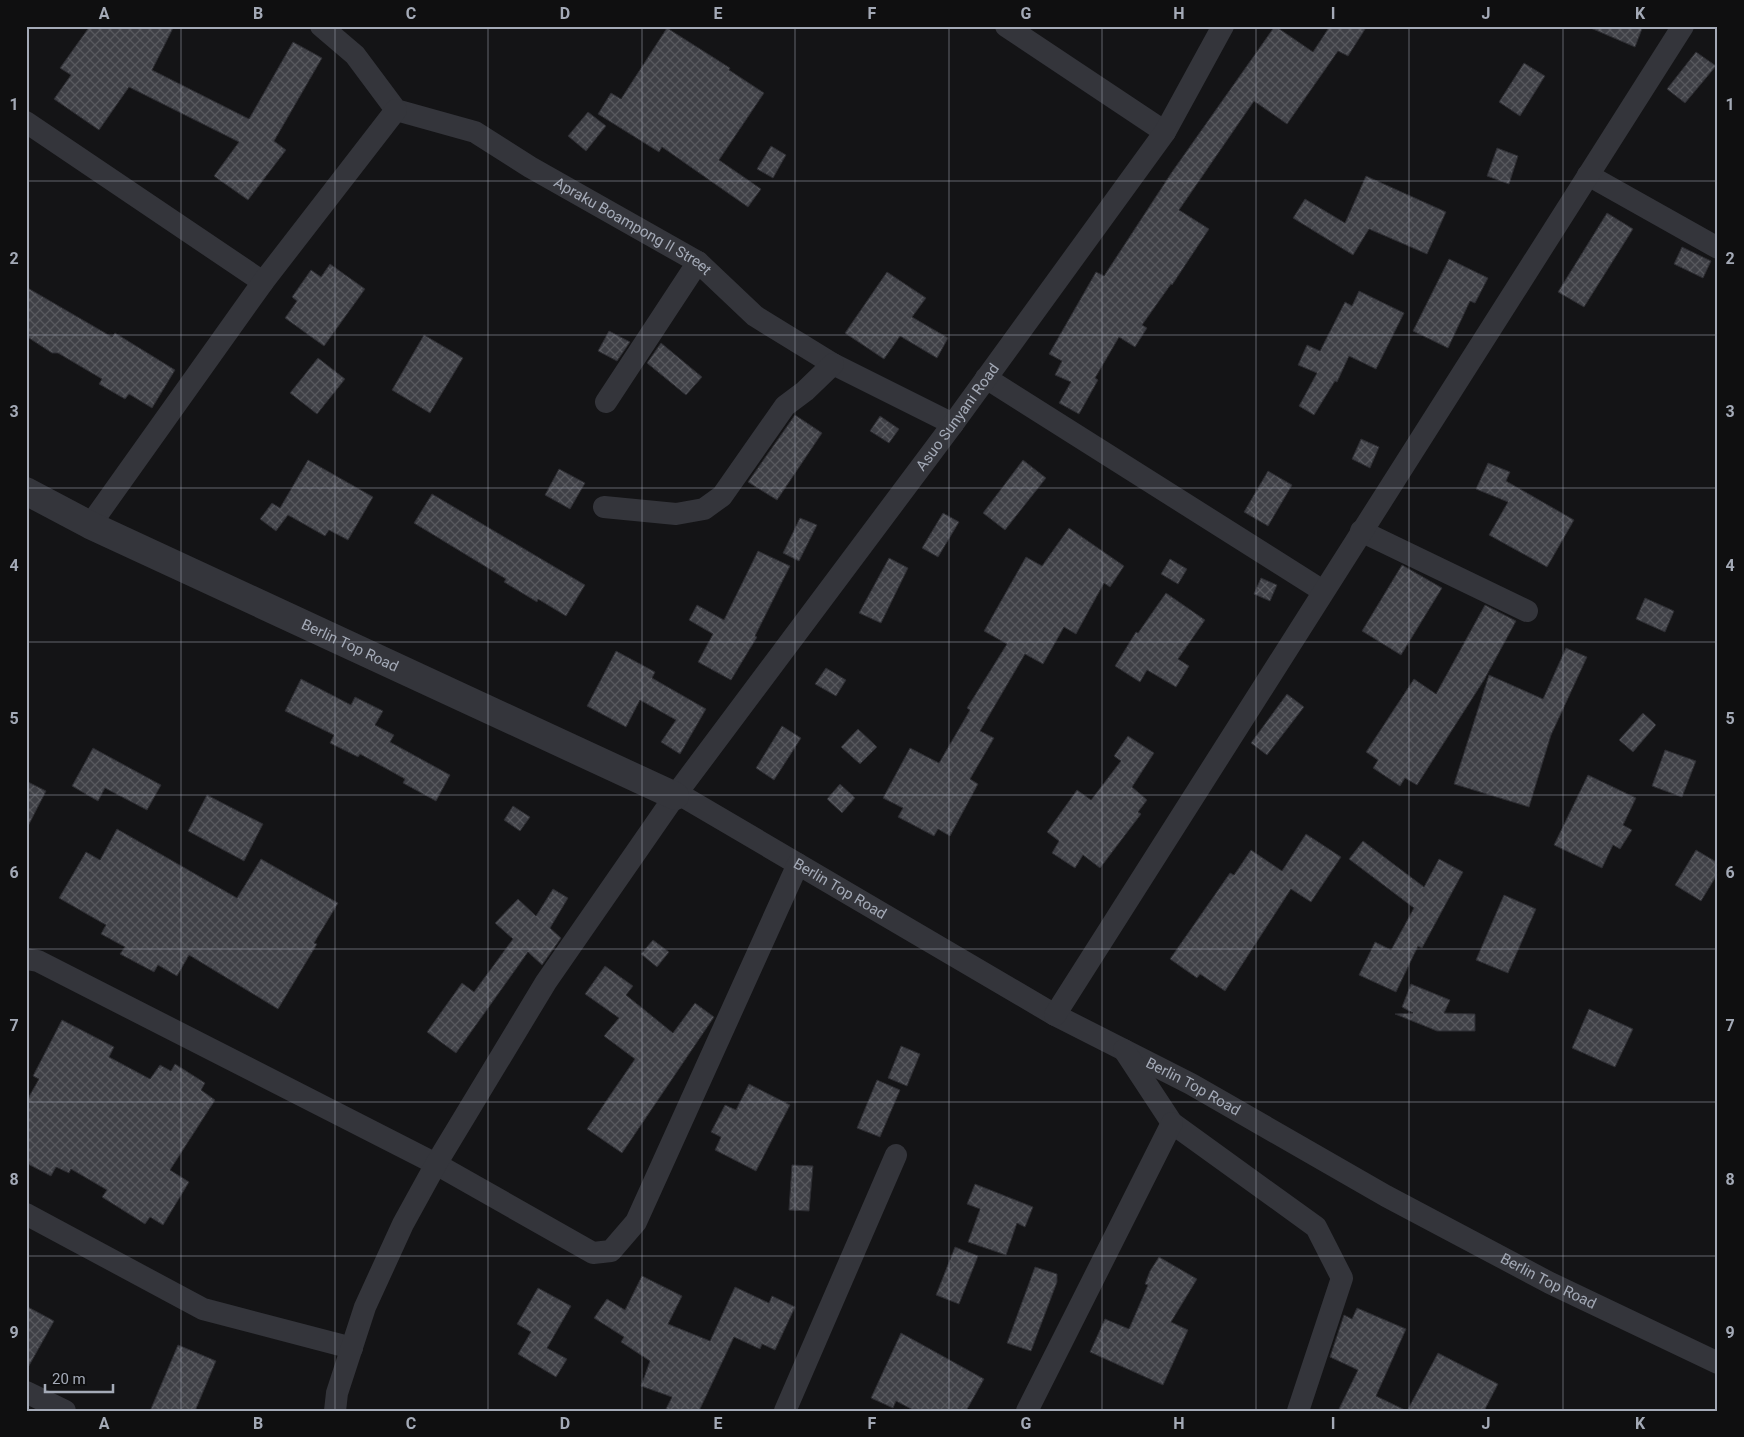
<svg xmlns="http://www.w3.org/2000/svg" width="1744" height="1437" font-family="Roboto,sans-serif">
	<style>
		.building { fill: url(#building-cross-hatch); stroke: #2d2d32 }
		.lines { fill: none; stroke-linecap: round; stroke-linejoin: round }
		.minor { stroke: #34353b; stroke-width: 22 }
		.tertiary { stroke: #34353b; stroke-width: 28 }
		.grid { fill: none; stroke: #a4aab7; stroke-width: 1; stroke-opacity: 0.55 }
		.labels { text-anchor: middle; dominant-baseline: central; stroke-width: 4.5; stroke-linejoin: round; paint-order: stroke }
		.street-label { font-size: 15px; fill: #a4aab7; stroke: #0f0f10 }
		.neatline { fill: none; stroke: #a4aab7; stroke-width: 2 }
		.grid-label { font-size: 16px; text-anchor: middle; font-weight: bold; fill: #a4aab7 }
	</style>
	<defs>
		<pattern id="building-cross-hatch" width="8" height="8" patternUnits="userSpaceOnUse" patternTransform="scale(1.25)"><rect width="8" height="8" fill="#3f4046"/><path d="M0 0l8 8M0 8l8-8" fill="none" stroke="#58595e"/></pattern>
	</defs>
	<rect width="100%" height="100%" fill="#141416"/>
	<!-- building -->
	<path class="building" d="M 90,26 L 174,26 L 152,70 L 249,119 L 293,42 L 322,58 L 274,141 L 286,150 L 248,200 L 214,176 L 239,142 L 129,87 L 99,130 L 54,99 L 71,75 L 60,68 Z
		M 1275,26 L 1313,52 L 1330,26 L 1367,26 L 1348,56 L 1338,51 L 1287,124 L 1254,101 L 1179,210 L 1209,229 L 1172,285 L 1171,284 L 1142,325 L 1147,328 L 1135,347 L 1119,337 L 1095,378 L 1098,380 L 1079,414 L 1059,403 L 1071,382 L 1055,375 L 1062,361 L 1049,354 L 1096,272 L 1104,276 L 1172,172 Z
		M 1586,26 L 1643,26 L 1635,47 Z
		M 667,28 L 730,68 L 729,70 L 764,93 L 719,160 L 761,189 L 748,207 L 662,147 L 659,152 L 598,114 L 611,93 L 621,99 Z
		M 1696,52 L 1716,66 L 1685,103 L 1667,89 Z
		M 1524,63 L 1545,76 L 1520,116 L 1499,102 Z
		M 588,112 L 606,126 L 586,151 L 568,136 Z
		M 771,146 L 786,155 L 773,178 L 757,169 Z
		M 1497,148 L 1518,156 L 1509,184 L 1487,176 Z
		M 1366,176 L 1446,212 L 1427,254 L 1369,229 L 1353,255 L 1293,218 L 1305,199 L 1345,223 Z
		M 1607,213 L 1633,229 L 1584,307 L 1558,292 Z
		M 1682,247 L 1711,261 L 1703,278 L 1674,264 Z
		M 1449,259 L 1488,278 L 1475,303 L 1470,301 L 1448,348 L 1413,331 Z
		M 330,264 L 365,289 L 324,346 L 285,318 L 297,301 L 292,297 L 311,270 L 321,277 Z
		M 887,272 L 926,298 L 912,317 L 948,338 L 937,358 L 900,336 L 884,359 L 845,333 Z
		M 26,287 L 112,337 L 115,333 L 175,370 L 152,408 L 129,394 L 125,399 L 99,384 L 102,379 L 58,353 L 52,353 L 26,336 Z
		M 1359,291 L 1404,313 L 1376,369 L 1349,356 L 1337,382 L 1335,381 L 1314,415 L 1299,406 L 1317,373 L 1298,365 L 1307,345 L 1320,351 L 1345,302 L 1352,306 Z
		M 609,331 L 630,342 L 617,361 L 598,351 Z
		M 424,335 L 463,358 L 430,413 L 392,390 Z
		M 661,343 L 702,377 L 686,395 L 647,363 Z
		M 318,358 L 345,379 L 317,414 L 290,393 Z
		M 795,415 L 822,433 L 777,500 L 748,482 Z
		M 880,416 L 899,429 L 889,443 L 870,431 Z
		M 1361,439 L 1379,447 L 1370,468 L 1352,459 Z
		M 308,460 L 373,497 L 348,540 L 329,530 L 325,536 L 288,515 L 276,531 L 260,519 L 272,503 L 280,508 Z
		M 1023,460 L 1046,478 L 1005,530 L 983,513 Z
		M 1488,463 L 1510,472 L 1506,481 L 1574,520 L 1547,567 L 1489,535 L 1508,502 L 1476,489 Z
		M 559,469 L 585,483 L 570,509 L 545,495 Z
		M 1268,471 L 1292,485 L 1268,526 L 1244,512 Z
		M 432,494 L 585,585 L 566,616 L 538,599 L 537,602 L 504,582 L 506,579 L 414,523 Z
		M 943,513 L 959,522 L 938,557 L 922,548 Z
		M 800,518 L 817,525 L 799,561 L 783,553 Z
		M 1069,528 L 1124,566 L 1110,587 L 1104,583 L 1076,634 L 1064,627 L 1043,664 L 1025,654 L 980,731 L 994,738 L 970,779 L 978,784 L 950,836 L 938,829 L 934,836 L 898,817 L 903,808 L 883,798 L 910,748 L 939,763 L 970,710 L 967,708 L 1007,644 L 984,631 L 1026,557 L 1042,566 Z
		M 758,551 L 790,566 L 755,636 L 757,637 L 731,680 L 698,662 L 713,634 L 689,620 L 697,605 L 724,620 Z
		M 889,558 L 908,568 L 881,623 L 859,613 Z
		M 1170,559 L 1187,569 L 1178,584 L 1161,574 Z
		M 1402,565 L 1442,588 L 1401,655 L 1362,631 Z
		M 1261,578 L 1277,585 L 1270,601 L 1254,594 Z
		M 1166,593 L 1205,620 L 1178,659 L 1189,666 L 1176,687 L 1147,670 L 1140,682 L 1115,666 L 1136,632 L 1138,633 Z
		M 1645,598 L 1674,611 L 1665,632 L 1636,619 Z
		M 1485,605 L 1516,621 L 1484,680 L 1417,785 L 1405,778 L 1400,786 L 1373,768 L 1378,760 L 1366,752 L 1414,679 L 1436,694 Z
		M 1566,648 L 1587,657 L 1551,735 L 1529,807 L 1454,784 L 1489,675 L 1543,699 Z
		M 616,651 L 655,672 L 652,678 L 706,709 L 680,754 L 661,742 L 676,720 L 640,700 L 626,727 L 587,706 Z
		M 826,668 L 846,680 L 836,696 L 815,684 Z
		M 301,679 L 351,705 L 355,697 L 383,711 L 375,725 L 394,735 L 390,742 L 450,775 L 436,801 L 403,783 L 405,779 L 360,754 L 358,757 L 330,743 L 334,735 L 285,711 Z
		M 1287,694 L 1304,707 L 1267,755 L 1251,743 Z
		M 1643,713 L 1656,725 L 1633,752 L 1619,740 Z
		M 782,726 L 801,738 L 774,780 L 756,768 Z
		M 858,729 L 877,747 L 860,764 L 841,747 Z
		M 1128,736 L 1154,753 L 1132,787 L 1147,800 L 1138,812 L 1141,814 L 1100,868 L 1083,855 L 1075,868 L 1052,853 L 1059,841 L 1047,832 L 1077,790 L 1091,800 L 1121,761 L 1114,756 Z
		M 93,748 L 161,785 L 147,810 L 105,788 L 98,801 L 72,786 Z
		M 1665,750 L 1696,761 L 1682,797 L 1652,786 Z
		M 1588,775 L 1636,798 L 1623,825 L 1632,830 L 1620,849 L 1613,845 L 1602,868 L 1554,845 Z
		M 26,781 L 46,791 L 26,830 Z
		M 840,784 L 855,798 L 842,813 L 827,799 Z
		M 207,795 L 263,824 L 244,861 L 188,831 Z
		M 513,806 L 530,817 L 520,831 L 504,820 Z
		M 117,829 L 237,898 L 261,859 L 338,903 L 314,943 L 317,944 L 278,1009 L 189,955 L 177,976 L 158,965 L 154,972 L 120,954 L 125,947 L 101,934 L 106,925 L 59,898 L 86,852 L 100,860 Z
		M 1306,834 L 1341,857 L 1311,902 L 1291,889 L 1225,991 L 1200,974 L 1197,978 L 1170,959 L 1230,873 L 1234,875 L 1251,850 L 1282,871 Z
		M 1363,841 L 1424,887 L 1439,859 L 1463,872 L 1422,948 L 1418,946 L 1396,992 L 1359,975 L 1375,942 L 1391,950 L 1414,908 L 1349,859 Z
		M 1696,850 L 1718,863 L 1718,873 L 1701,901 L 1675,885 Z
		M 553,889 L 568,898 L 550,928 L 561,938 L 542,965 L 528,952 L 456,1053 L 427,1032 L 462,983 L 474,992 L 513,939 L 495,923 L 518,899 L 536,916 Z
		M 1504,895 L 1536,909 L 1508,973 L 1476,960 Z
		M 653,940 L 669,952 L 657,967 L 641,954 Z
		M 605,966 L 633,986 L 626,995 L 673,1033 L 695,1003 L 714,1017 L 622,1153 L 587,1129 L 635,1059 L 604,1036 L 619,1018 L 585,994 Z
		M 1411,984 L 1450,1000 L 1444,1013 L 1475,1014 L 1475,1031 L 1437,1031 L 1395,1014 L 1413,1013 L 1402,1007 Z
		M 1589,1009 L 1633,1029 L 1615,1067 L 1572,1048 Z
		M 62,1020 L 114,1047 L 109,1057 L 150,1079 L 160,1065 L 171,1071 L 175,1064 L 205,1083 L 201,1090 L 215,1100 L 170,1170 L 189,1182 L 163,1225 L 150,1217 L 145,1224 L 102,1197 L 107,1190 L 71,1169 L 69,1173 L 56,1167 L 51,1176 L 26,1163 L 26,1102 L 39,1079 L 33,1076 Z
		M 901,1046 L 920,1054 L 907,1086 L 888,1078 Z
		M 877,1080 L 900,1090 L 880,1137 L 857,1128 Z
		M 749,1084 L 790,1105 L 756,1171 L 715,1150 L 721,1137 L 711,1132 L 725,1105 L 736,1110 Z
		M 792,1165 L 813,1166 L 809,1211 L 789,1210 Z
		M 975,1184 L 1033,1207 L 1025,1227 L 1017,1223 L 1006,1255 L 968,1242 L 980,1209 L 967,1204 Z
		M 955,1247 L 978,1256 L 959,1304 L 936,1295 Z
		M 1159,1257 L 1197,1279 L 1171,1322 L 1188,1330 L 1163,1385 L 1090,1352 L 1105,1319 L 1129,1329 L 1148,1285 L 1145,1284 L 1150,1271 Z
		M 1035,1267 L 1057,1274 L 1057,1282 L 1031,1351 L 1007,1343 Z
		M 642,1276 L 682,1296 L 668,1324 L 710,1341 L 735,1287 L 769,1303 L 772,1296 L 795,1307 L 775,1350 L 762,1344 L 760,1349 L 734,1337 L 699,1411 L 665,1411 L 672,1397 L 641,1386 L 650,1361 L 621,1342 L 624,1337 L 594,1318 L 607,1299 L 625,1310 Z
		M 538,1288 L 571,1306 L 547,1348 L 567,1359 L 556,1377 L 518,1354 L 531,1332 L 517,1324 Z
		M 26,1306 L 54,1321 L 26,1371 Z
		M 1357,1308 L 1406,1329 L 1376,1396 L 1407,1411 L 1438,1353 L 1498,1384 L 1484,1411 L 1338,1411 L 1358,1370 L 1330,1357 L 1344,1315 L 1352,1319 Z
		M 901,1333 L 984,1379 L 966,1411 L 915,1411 L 896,1401 L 893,1408 L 871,1398 Z
		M 178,1345 L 216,1361 L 195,1411 L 150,1411 Z"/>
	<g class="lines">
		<!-- minor -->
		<g class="minor">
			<path id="s1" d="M 321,26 L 355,55 L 396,110 L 475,132 L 530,167 L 698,262 L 755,316 L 833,364 L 953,424"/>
			<path d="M 1006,26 L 1165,132"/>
			<path d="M 26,122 L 263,282"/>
			<path d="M 1588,175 L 1718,248"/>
			<path d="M 986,378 L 1323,591"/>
			<path d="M 606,402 L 698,262"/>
			<path d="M 604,507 L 676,514 L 704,509 L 722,496 L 785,406 L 805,391 L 833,364"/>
			<path d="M 90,525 L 263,282 L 396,110"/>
			<path d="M 1361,531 L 1527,611"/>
			<path id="s2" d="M 677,793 L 1055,1015 L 1191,1084 L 1386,1196 L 1550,1283 L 1718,1363"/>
			<path d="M 26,959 L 38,961 L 436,1164 L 593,1253 L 611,1251 L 636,1222 L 798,864"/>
			<path d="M 1055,1015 L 1683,26"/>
			<path d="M 1124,1050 L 1172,1123 L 1316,1227 L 1342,1278 L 1298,1411"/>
			<path d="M 26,1214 L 203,1309 L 352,1348"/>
			<path d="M 26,1392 L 65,1411"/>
			<path id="s3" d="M 335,1411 L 337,1393 L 365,1307 L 403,1224 L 436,1164 L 546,982 L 677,793 L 953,424 L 1165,132 L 1223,26"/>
			<path d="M 785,1411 L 896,1155"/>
			<path d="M 1027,1411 L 1172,1123"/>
		</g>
		<!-- tertiary -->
		<path class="tertiary" id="s4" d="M 26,491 L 90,525 L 675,796"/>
	</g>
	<!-- grid -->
	<path class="grid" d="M 181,26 L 181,1411M 335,26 L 335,1411M 488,26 L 488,1411M 642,26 L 642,1411M 795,26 L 795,1411M 949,26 L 949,1411M 1102,26 L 1102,1411M 1256,26 L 1256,1411M 1409,26 L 1409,1411M 1563,26 L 1563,1411M 26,181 L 1718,181M 26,335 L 1718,335M 26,488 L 1718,488M 26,642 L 1718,642M 26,795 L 1718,795M 26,949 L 1718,949M 26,1102 L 1718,1102M 26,1256 L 1718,1256"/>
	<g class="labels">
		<!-- street labels -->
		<g class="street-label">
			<text stroke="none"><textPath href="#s1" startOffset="379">Apraku Boampong II Street</textPath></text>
			<text stroke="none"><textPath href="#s3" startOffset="1180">Asuo Sunyani Road</textPath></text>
			<text stroke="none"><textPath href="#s4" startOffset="359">Berlin Top Road</textPath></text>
			<text stroke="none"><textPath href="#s2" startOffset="189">Berlin Top Road</textPath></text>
			<text stroke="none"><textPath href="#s2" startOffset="594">Berlin Top Road</textPath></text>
			<text stroke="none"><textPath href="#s2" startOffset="999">Berlin Top Road</textPath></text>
		</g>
	</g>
	<!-- border -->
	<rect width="1744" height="1437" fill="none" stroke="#0f0f10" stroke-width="55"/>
	<!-- scale -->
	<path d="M45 1384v8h68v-8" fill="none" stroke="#a4aab7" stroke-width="2.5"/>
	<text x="52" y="1384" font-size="15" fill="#a4aab7" stroke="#0f0f10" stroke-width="4" paint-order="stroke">20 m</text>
	<rect x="28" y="28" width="1688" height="1382" class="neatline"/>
	<g class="grid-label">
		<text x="104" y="19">A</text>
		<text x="258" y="19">B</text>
		<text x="411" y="19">C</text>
		<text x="565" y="19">D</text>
		<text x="718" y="19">E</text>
		<text x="872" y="19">F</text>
		<text x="1026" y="19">G</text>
		<text x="1179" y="19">H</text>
		<text x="1333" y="19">I</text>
		<text x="1486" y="19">J</text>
		<text x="1640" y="19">K</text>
		<text x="14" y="110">1</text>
		<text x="1730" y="110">1</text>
		<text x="14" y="264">2</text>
		<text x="1730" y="264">2</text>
		<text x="14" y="417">3</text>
		<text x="1730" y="417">3</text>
		<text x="14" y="571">4</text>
		<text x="1730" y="571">4</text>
		<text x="14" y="724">5</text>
		<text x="1730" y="724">5</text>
		<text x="14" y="878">6</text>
		<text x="1730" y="878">6</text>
		<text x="14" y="1031">7</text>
		<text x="1730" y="1031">7</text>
		<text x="14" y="1185">8</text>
		<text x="1730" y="1185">8</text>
		<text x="14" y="1338">9</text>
		<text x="1730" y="1338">9</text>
		<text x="104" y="1429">A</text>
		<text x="258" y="1429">B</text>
		<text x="411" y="1429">C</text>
		<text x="565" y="1429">D</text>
		<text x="718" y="1429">E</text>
		<text x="872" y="1429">F</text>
		<text x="1026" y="1429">G</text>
		<text x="1179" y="1429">H</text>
		<text x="1333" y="1429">I</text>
		<text x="1486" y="1429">J</text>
		<text x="1640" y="1429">K</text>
	</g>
</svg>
